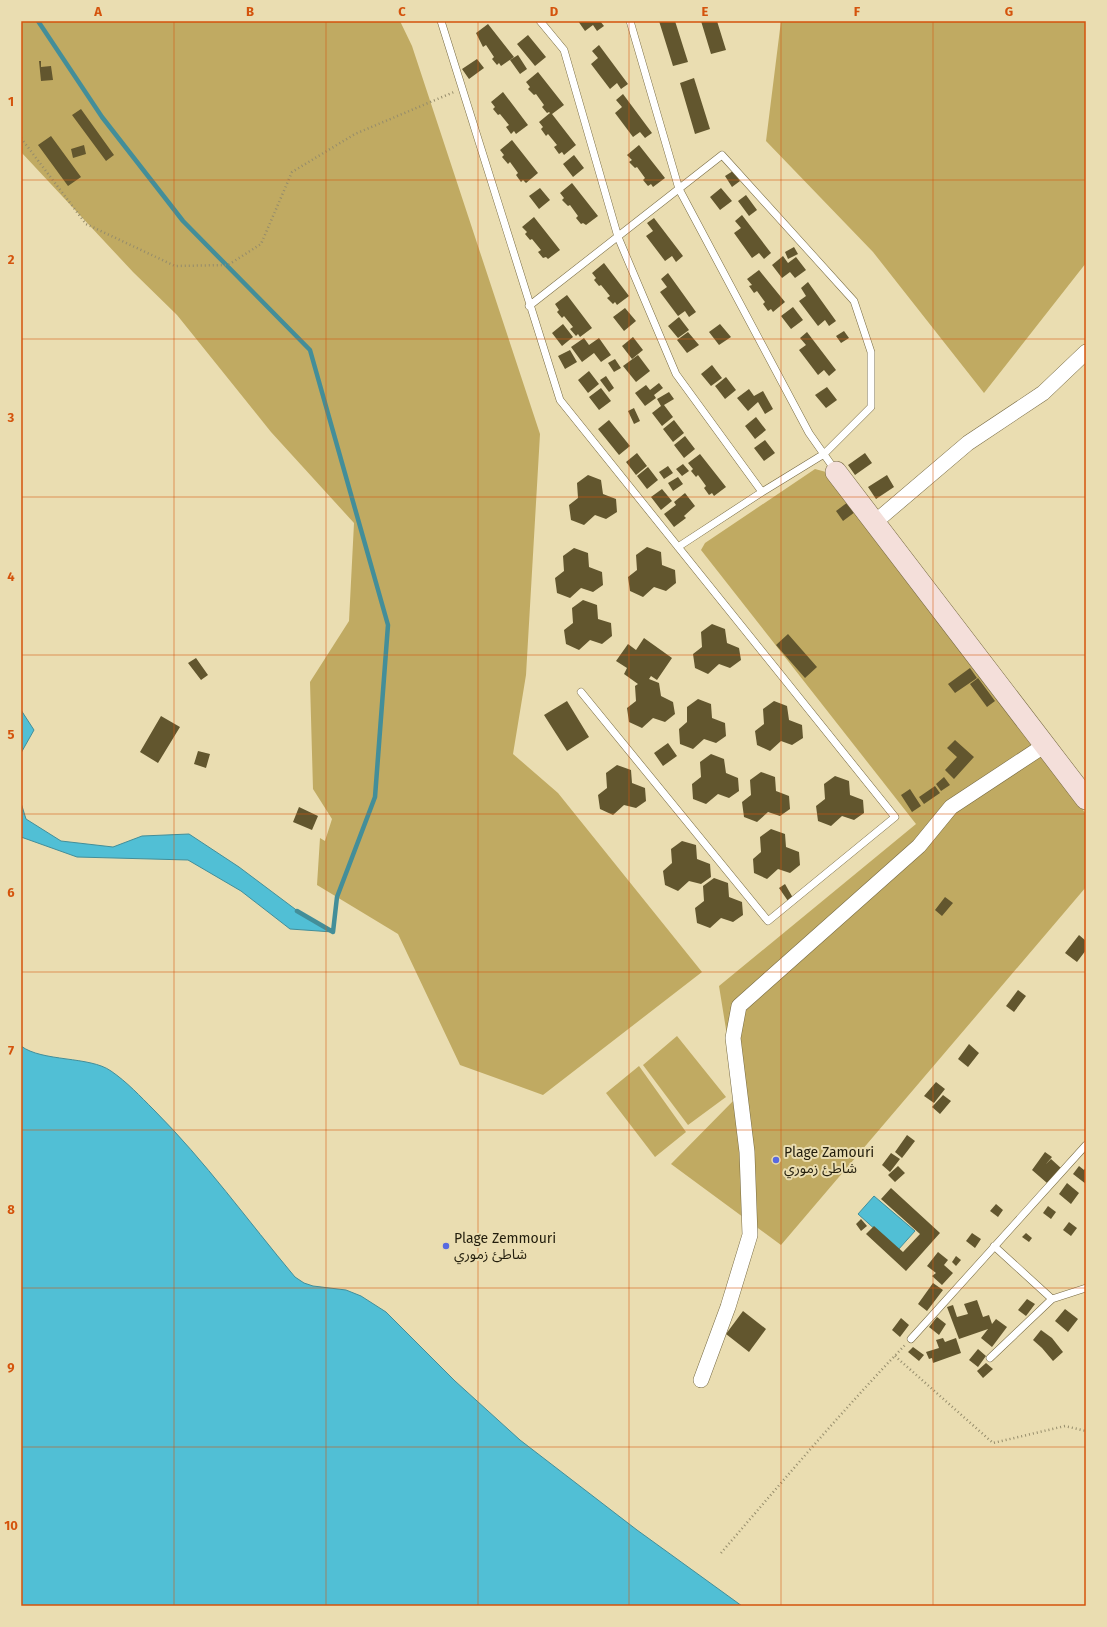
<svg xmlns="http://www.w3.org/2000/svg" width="1107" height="1627" font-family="'Fira Sans','Noto Sans Arabic',sans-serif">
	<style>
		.green { fill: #c0aa62 }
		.water { fill: #51bfd5; stroke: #438e99 }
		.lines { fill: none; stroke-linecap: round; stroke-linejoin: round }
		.stream { stroke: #438e99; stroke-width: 4.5 }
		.building { fill: #62562e }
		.lane-casing { stroke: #776a42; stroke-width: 8 }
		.street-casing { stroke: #776a42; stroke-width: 16 }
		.secondary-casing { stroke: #776a42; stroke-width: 22 }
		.path { stroke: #958c6b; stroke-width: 2.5; stroke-dasharray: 1 3; stroke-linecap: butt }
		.lane { stroke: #fff; stroke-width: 7 }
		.street { stroke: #fff; stroke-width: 15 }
		.secondary { stroke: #f4dfda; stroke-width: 21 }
		.grid { fill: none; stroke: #d4530c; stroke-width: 1; stroke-opacity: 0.55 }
		.poi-dot { fill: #586ae1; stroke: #eaddb1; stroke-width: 1.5 }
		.labels { text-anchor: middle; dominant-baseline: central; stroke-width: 4; stroke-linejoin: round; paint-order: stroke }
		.poi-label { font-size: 14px; fill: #221d0c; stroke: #eaddb1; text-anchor: start }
		.neatline { fill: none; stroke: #d4530c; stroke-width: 1.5 }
		.grid-label { font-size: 13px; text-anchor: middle; font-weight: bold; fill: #d4530c }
	</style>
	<rect width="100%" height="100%" fill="#eaddb1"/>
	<!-- green -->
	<path class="green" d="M 21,21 L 400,21 L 412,46 L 540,434 L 526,675 L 513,754 L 558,793 L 702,972 L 543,1095 L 460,1065 L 398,934 L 317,885 L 320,838 L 325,841 L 332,819 L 313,789 L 310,682 L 349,621 L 354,523 L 271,432 L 177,315 L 133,272 L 21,152 Z
		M 781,21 L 1086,21 L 1086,263 L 984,393 L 873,252 L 766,141 Z
		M 815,469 L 826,472 L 1086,814 L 1086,887 L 781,1245 L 671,1164 L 737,1097 L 719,986 L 916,824 L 701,550 L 705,543 Z
		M 677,1036 L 726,1097 L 688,1125 L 643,1065 Z
		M 639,1066 L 686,1132 L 655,1157 L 606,1093 Z"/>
	<!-- water -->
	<path class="water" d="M 21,710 L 34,730 L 21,753 Z
		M 21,803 L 26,819 L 61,841 L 113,847 L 142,836 L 189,834 L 239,867 L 303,915 L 333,932 L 290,929 L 241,891 L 188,860 L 77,857 L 21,837 Z
		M 21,1046 C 42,1062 90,1056 111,1071 C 127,1082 140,1096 154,1110 C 205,1161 248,1221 295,1277 L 304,1283 L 313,1286 L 346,1290 L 361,1296 L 386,1312 L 455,1381 L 520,1440 L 637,1530 L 742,1606 L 21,1606 Z
		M 874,1196 L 915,1231 L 898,1250 L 858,1214 Z"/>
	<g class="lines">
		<!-- stream -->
		<path class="stream" d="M 38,21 L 102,117 L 183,221 L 310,350 L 388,625 L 375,797 L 337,897 L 333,932 L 297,911"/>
	</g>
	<!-- building -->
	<path class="building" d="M 578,21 L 600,21 L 604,26 L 597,31 L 593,25 L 585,31 Z
		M 659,21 L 675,21 L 688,62 L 673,66 Z
		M 701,21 L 717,21 L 726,50 L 711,54 Z
		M 488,24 L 514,57 L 501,66 L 499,63 L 497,65 L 492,59 L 494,57 L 486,45 L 483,47 L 476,33 Z
		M 528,35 L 546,57 L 535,66 L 517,44 Z
		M 599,45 L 628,84 L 621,89 L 617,83 L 610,89 L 591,64 L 598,58 L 592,51 Z
		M 518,55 L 527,69 L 520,74 L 510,60 Z
		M 477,59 L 484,68 L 469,79 L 462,69 Z
		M 39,61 L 41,61 L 41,67 L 51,66 L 53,80 L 41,81 Z
		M 538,72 L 564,105 L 552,114 L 576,145 L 564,155 L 562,152 L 559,154 L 554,147 L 557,145 L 548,134 L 546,136 L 541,129 L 543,127 L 539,122 L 550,113 L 549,112 L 547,113 L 542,107 L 544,105 L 536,94 L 534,95 L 528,89 L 530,87 L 526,82 Z
		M 694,78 L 710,129 L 695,134 L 680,83 Z
		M 503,92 L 528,125 L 516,134 L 514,131 L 511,134 L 506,127 L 509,125 L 500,114 L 498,115 L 493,109 L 495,107 L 491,102 Z
		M 623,94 L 652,133 L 645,138 L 640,132 L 633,137 L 615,113 L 622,107 L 616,100 Z
		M 81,109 L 114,155 L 106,161 L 72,115 Z
		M 51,136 L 81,177 L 68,186 L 38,145 Z
		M 512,140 L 538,173 L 526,183 L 523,180 L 521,182 L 516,175 L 518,173 L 510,162 L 508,164 L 502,157 L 504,155 L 500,150 Z
		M 84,145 L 86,154 L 73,158 L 71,149 Z
		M 639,145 L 665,178 L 653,187 L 651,184 L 648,186 L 643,180 L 645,178 L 637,167 L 635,168 L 629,162 L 632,160 L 627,155 Z
		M 574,155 L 584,168 L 573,177 L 563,164 Z
		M 733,171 L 740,181 L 732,187 L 725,176 Z
		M 572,183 L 598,216 L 586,225 L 583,223 L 581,224 L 576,218 L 578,216 L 570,205 L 568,206 L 562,200 L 564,198 L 560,193 Z
		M 540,188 L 550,200 L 539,209 L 529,196 Z
		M 721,188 L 732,201 L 720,210 L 710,197 Z
		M 746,195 L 757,210 L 749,216 L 738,201 Z
		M 742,215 L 771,253 L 764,259 L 759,253 L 752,258 L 734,233 L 741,228 L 735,221 Z
		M 534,217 L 560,250 L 548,259 L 546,257 L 543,258 L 538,252 L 541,250 L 532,239 L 530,240 L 525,234 L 527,232 L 522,227 Z
		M 654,218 L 683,256 L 676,262 L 672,256 L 665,261 L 646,236 L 653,231 L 647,223 Z
		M 794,247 L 798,254 L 788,259 L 785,252 Z
		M 783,256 L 788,263 L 796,257 L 806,270 L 795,278 L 790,272 L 782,278 L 772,265 Z
		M 604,263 L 629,296 L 617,305 L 615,302 L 613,304 L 607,298 L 610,296 L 601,285 L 599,286 L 594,280 L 596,278 L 592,273 Z
		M 759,270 L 785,302 L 773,312 L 771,309 L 768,311 L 763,304 L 765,302 L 757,291 L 754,293 L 749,286 L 752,285 L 747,279 Z
		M 668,273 L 696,312 L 689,317 L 685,311 L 678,316 L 660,292 L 667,287 L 661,279 Z
		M 808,282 L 836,321 L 829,326 L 825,320 L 818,326 L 799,301 L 806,296 L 801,288 Z
		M 567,295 L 592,328 L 580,337 L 578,334 L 576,336 L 570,329 L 573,327 L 564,316 L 562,318 L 557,312 L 559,310 L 555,304 Z
		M 793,307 L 803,320 L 791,329 L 781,316 Z
		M 625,308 L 636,321 L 624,331 L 613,317 Z
		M 679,317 L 689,330 L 678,338 L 668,326 Z
		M 563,324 L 573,337 L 562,346 L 552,333 Z
		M 720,324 L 731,337 L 719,345 L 709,332 Z
		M 844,331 L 849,338 L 841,343 L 836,336 Z
		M 688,332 L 699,345 L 687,353 L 677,340 Z
		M 807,332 L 836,370 L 829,376 L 824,370 L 818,375 L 799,350 L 806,345 L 800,338 Z
		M 633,337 L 643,350 L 632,359 L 622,346 Z
		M 584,338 L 589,345 L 599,338 L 611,355 L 601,362 L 594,353 L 582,362 L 571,347 Z
		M 570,350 L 577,362 L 565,369 L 558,356 Z
		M 638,355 L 650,371 L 636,382 L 623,366 Z
		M 615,359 L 621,368 L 614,372 L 608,363 Z
		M 712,365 L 722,378 L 711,386 L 701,374 Z
		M 589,371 L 599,384 L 588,393 L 578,380 Z
		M 606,376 L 614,388 L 609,392 L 600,380 Z
		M 726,377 L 736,390 L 725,399 L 715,386 Z
		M 659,383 L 663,388 L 654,395 L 656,398 L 645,406 L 635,393 L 646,385 L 650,390 Z
		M 827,387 L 837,400 L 826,408 L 815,395 Z
		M 601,388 L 611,401 L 599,410 L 589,397 Z
		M 749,389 L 754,396 L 763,391 L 773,409 L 765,414 L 758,402 L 748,411 L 737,398 Z
		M 669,392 L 674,399 L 664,405 L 673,417 L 662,426 L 652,413 L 661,406 L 657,399 Z
		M 634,408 L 640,421 L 634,424 L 628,411 Z
		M 756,417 L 766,430 L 755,439 L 745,426 Z
		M 609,420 L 630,446 L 619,455 L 598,429 Z
		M 674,420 L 684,433 L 673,442 L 663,429 Z
		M 685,436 L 695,449 L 684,458 L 674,445 Z
		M 765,440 L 775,453 L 764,461 L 754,448 Z
		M 637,453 L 647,466 L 636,475 L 626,462 Z
		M 865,453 L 872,463 L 855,475 L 848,465 Z
		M 700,454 L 726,487 L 714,496 L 712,493 L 709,495 L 704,488 L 706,486 L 698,475 L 696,477 L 691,471 L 693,469 L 688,463 Z
		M 683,464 L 689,471 L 682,476 L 676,469 Z
		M 668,466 L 673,473 L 664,479 L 659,472 Z
		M 648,467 L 658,480 L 647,489 L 637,476 Z
		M 588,475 L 601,480 L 603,494 L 616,499 L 617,512 L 606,519 L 595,515 L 584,525 L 571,520 L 569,505 L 578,498 L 577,483 Z
		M 887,475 L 894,487 L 876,499 L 868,487 Z
		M 678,477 L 683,484 L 673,491 L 668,483 Z
		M 662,489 L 672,501 L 661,510 L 651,497 Z
		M 685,493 L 695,506 L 684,516 L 686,518 L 674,527 L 664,514 L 676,505 L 674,502 Z
		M 848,502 L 855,512 L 843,521 L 836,511 Z
		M 647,547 L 661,552 L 662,565 L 675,570 L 676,583 L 666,591 L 654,587 L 643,597 L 630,591 L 628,577 L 637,570 L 636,555 Z
		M 574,548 L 588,553 L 589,567 L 602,572 L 603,585 L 593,592 L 581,588 L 570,598 L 557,593 L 555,578 L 564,571 L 563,556 Z
		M 583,600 L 597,605 L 598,619 L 611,623 L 612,636 L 602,644 L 590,640 L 579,650 L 566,644 L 564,630 L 573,623 L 572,608 Z
		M 712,624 L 725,629 L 727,643 L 739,648 L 741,660 L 730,668 L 719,664 L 708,674 L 695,668 L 693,654 L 702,647 L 701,632 Z
		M 788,634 L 817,667 L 805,678 L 776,645 Z
		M 644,638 L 672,658 L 657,680 L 651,676 L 649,679 L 659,683 L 661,696 L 673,702 L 675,714 L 665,722 L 653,718 L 642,728 L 629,722 L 627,708 L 636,701 L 635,686 L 638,684 L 624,674 L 627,668 L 616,661 L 628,644 L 636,650 Z
		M 196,658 L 208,675 L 201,680 L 188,663 Z
		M 970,668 L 977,678 L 955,693 L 948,684 Z
		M 978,678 L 995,701 L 987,707 L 970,684 Z
		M 698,699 L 711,704 L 712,718 L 725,723 L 726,736 L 716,743 L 704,739 L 693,749 L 680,744 L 679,729 L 687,722 L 687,707 Z
		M 567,701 L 589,737 L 567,751 L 544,715 Z
		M 774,701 L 787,706 L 789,720 L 802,725 L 803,738 L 792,745 L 781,741 L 770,751 L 757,745 L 755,731 L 764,724 L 763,709 Z
		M 161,716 L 180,727 L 158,763 L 140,752 Z
		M 955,740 L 974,757 L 954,779 L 945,770 L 957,757 L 947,748 Z
		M 668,743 L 677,756 L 663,766 L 654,753 Z
		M 198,751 L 210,754 L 206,768 L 194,764 Z
		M 711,754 L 724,759 L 726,773 L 738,778 L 739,791 L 729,798 L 718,794 L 706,804 L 693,799 L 692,784 L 701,777 L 700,762 Z
		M 617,765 L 631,770 L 632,783 L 645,788 L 646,801 L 636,808 L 624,805 L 613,815 L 600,809 L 598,795 L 607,788 L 606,773 Z
		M 761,772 L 775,777 L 776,791 L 789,796 L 790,809 L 780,816 L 768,812 L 757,822 L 744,817 L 742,802 L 751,795 L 750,780 Z
		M 835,776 L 849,781 L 850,795 L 863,800 L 864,813 L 854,820 L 842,816 L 831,826 L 818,821 L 816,806 L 825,799 L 824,784 Z
		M 944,777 L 950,785 L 941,791 L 936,784 Z
		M 935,786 L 940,793 L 924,804 L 919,797 Z
		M 910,789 L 921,806 L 912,812 L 901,795 Z
		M 299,807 L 318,816 L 312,830 L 293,822 Z
		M 771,829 L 785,834 L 786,847 L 799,852 L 800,865 L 790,873 L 778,869 L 767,879 L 754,873 L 753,859 L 761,852 L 760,837 Z
		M 682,841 L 696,845 L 697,859 L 710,864 L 711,877 L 701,884 L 689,881 L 678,891 L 665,885 L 663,871 L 672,863 L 671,849 Z
		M 714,878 L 728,883 L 729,897 L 742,902 L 743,915 L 733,922 L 721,918 L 710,928 L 697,923 L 695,908 L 704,901 L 703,886 Z
		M 785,884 L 793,898 L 788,901 L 779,888 Z
		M 945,897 L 953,903 L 942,916 L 935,910 Z
		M 1079,935 L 1086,941 L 1086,950 L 1077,962 L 1065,953 Z
		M 1018,990 L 1026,996 L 1014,1012 L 1006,1006 Z
		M 969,1044 L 979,1053 L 968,1067 L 958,1059 Z
		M 936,1082 L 945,1089 L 934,1103 L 924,1096 Z
		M 943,1095 L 951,1101 L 940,1114 L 932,1107 Z
		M 907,1135 L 915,1141 L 902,1158 L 895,1152 Z
		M 1045,1152 L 1052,1157 L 1046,1164 L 1051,1159 L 1062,1169 L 1047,1183 L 1032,1170 Z
		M 891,1153 L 900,1159 L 890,1172 L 882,1165 Z
		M 898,1166 L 905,1173 L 895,1182 L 888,1175 Z
		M 1079,1166 L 1084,1170 L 1086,1167 L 1086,1184 L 1073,1174 Z
		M 1067,1183 L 1079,1193 L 1071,1204 L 1059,1194 Z
		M 891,1188 L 940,1233 L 906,1271 L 866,1234 L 874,1226 L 903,1252 L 920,1234 L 881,1199 Z
		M 996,1204 L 1003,1210 L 998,1217 L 990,1211 Z
		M 1048,1206 L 1056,1212 L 1051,1219 L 1043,1213 Z
		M 861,1219 L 867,1226 L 861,1231 L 856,1224 Z
		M 1069,1222 L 1077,1228 L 1071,1236 L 1063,1230 Z
		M 972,1233 L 981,1239 L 975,1248 L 966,1241 Z
		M 1026,1233 L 1032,1238 L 1029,1242 L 1022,1237 Z
		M 938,1252 L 948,1260 L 944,1265 L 953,1273 L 942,1285 L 932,1276 L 936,1273 L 927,1266 Z
		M 956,1256 L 961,1260 L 956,1266 L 952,1262 Z
		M 933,1283 L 943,1290 L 927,1311 L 918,1304 Z
		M 1027,1299 L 1035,1304 L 1026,1316 L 1018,1310 Z
		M 977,1300 L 983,1317 L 989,1315 L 992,1324 L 996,1319 L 1007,1327 L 992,1347 L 981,1338 L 988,1329 L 959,1339 L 947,1307 L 953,1305 L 957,1317 L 968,1314 L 964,1304 Z
		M 1065,1309 L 1078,1319 L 1068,1332 L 1055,1321 Z
		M 743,1311 L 766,1329 L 749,1352 L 726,1334 Z
		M 937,1317 L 946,1324 L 939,1335 L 929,1327 Z
		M 901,1318 L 909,1325 L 900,1337 L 892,1330 Z
		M 1041,1330 L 1052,1338 L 1063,1352 L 1053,1361 L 1042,1348 L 1033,1340 Z
		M 943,1338 L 945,1342 L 956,1338 L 961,1353 L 933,1363 L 932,1358 L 929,1359 L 926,1352 L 939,1348 L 936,1340 Z
		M 913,1347 L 924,1355 L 919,1361 L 908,1352 Z
		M 978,1349 L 986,1356 L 978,1367 L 969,1360 Z
		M 986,1363 L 993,1369 L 983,1378 L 977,1371 Z"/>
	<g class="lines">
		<defs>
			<path id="lane" d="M 441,21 L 560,400 L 895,817 L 768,921 L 581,692
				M 540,21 L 564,50 L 618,237 L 676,374 L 762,492
				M 630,21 L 679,189 L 809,433 L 835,470
				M 529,306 L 722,155 L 854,301 L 871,352 L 871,407 L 824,454 L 762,492 L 678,547
				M 1052,1299 L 1086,1288
				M 911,1339 L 1086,1145
				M 990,1358 L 1052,1299 L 994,1246"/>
			<path id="street" d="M 874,523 L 968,443 L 1043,393 L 1086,352
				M 701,1380 L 728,1307 L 750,1235 L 747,1152 L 733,1038 L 739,1006 L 919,846 L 951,807 L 1045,745"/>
			<path id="secondary" d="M 836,472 L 1086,799"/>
		</defs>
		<!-- lane casing -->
		<use href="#lane" class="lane-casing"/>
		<!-- street casing -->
		<use href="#street" class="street-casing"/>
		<!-- secondary casing -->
		<use href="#secondary" class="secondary-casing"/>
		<!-- path -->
		<path class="path" d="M 21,138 L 86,224 L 175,266 L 228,265 L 261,244 L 292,172 L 355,134 L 454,92
			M 895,1356 L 993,1443 L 1065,1426 L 1086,1431
			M 721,1553 C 781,1483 841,1412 905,1345"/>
		<!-- lane -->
		<use href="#lane" class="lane"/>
		<!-- street -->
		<use href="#street" class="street"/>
		<!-- secondary -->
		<use href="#secondary" class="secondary"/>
	</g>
	<!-- grid -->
	<path class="grid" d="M 174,21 L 174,1606M 326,21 L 326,1606M 478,21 L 478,1606M 629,21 L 629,1606M 781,21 L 781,1606M 933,21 L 933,1606M 21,180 L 1086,180M 21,339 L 1086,339M 21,497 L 1086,497M 21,655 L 1086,655M 21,814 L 1086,814M 21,972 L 1086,972M 21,1130 L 1086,1130M 21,1288 L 1086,1288M 21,1447 L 1086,1447"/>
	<!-- markers -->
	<g class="poi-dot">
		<circle cx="776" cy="1160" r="4"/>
		<circle cx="446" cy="1246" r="4"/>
	</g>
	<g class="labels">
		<!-- poi labels -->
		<g class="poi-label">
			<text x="784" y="1152">Plage Zamouri<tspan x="784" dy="16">شاطئ زموري</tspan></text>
			<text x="454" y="1238">Plage Zemmouri<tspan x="454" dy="16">شاطئ زموري</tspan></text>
		</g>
	</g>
	<!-- border -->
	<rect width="1107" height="1627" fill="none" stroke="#eaddb1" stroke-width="44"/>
	<rect x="22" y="22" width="1063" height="1583" class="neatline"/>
	<g class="grid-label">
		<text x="98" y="16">A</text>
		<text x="250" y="16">B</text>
		<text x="402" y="16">C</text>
		<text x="554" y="16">D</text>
		<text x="705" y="16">E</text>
		<text x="857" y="16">F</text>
		<text x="1009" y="16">G</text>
		<text x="11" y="106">1</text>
		<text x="11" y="264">2</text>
		<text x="11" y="422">3</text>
		<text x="11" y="581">4</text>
		<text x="11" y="739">5</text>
		<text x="11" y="897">6</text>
		<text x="11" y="1055">7</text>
		<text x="11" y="1214">8</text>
		<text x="11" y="1372">9</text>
		<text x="11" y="1530">10</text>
	</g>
</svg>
